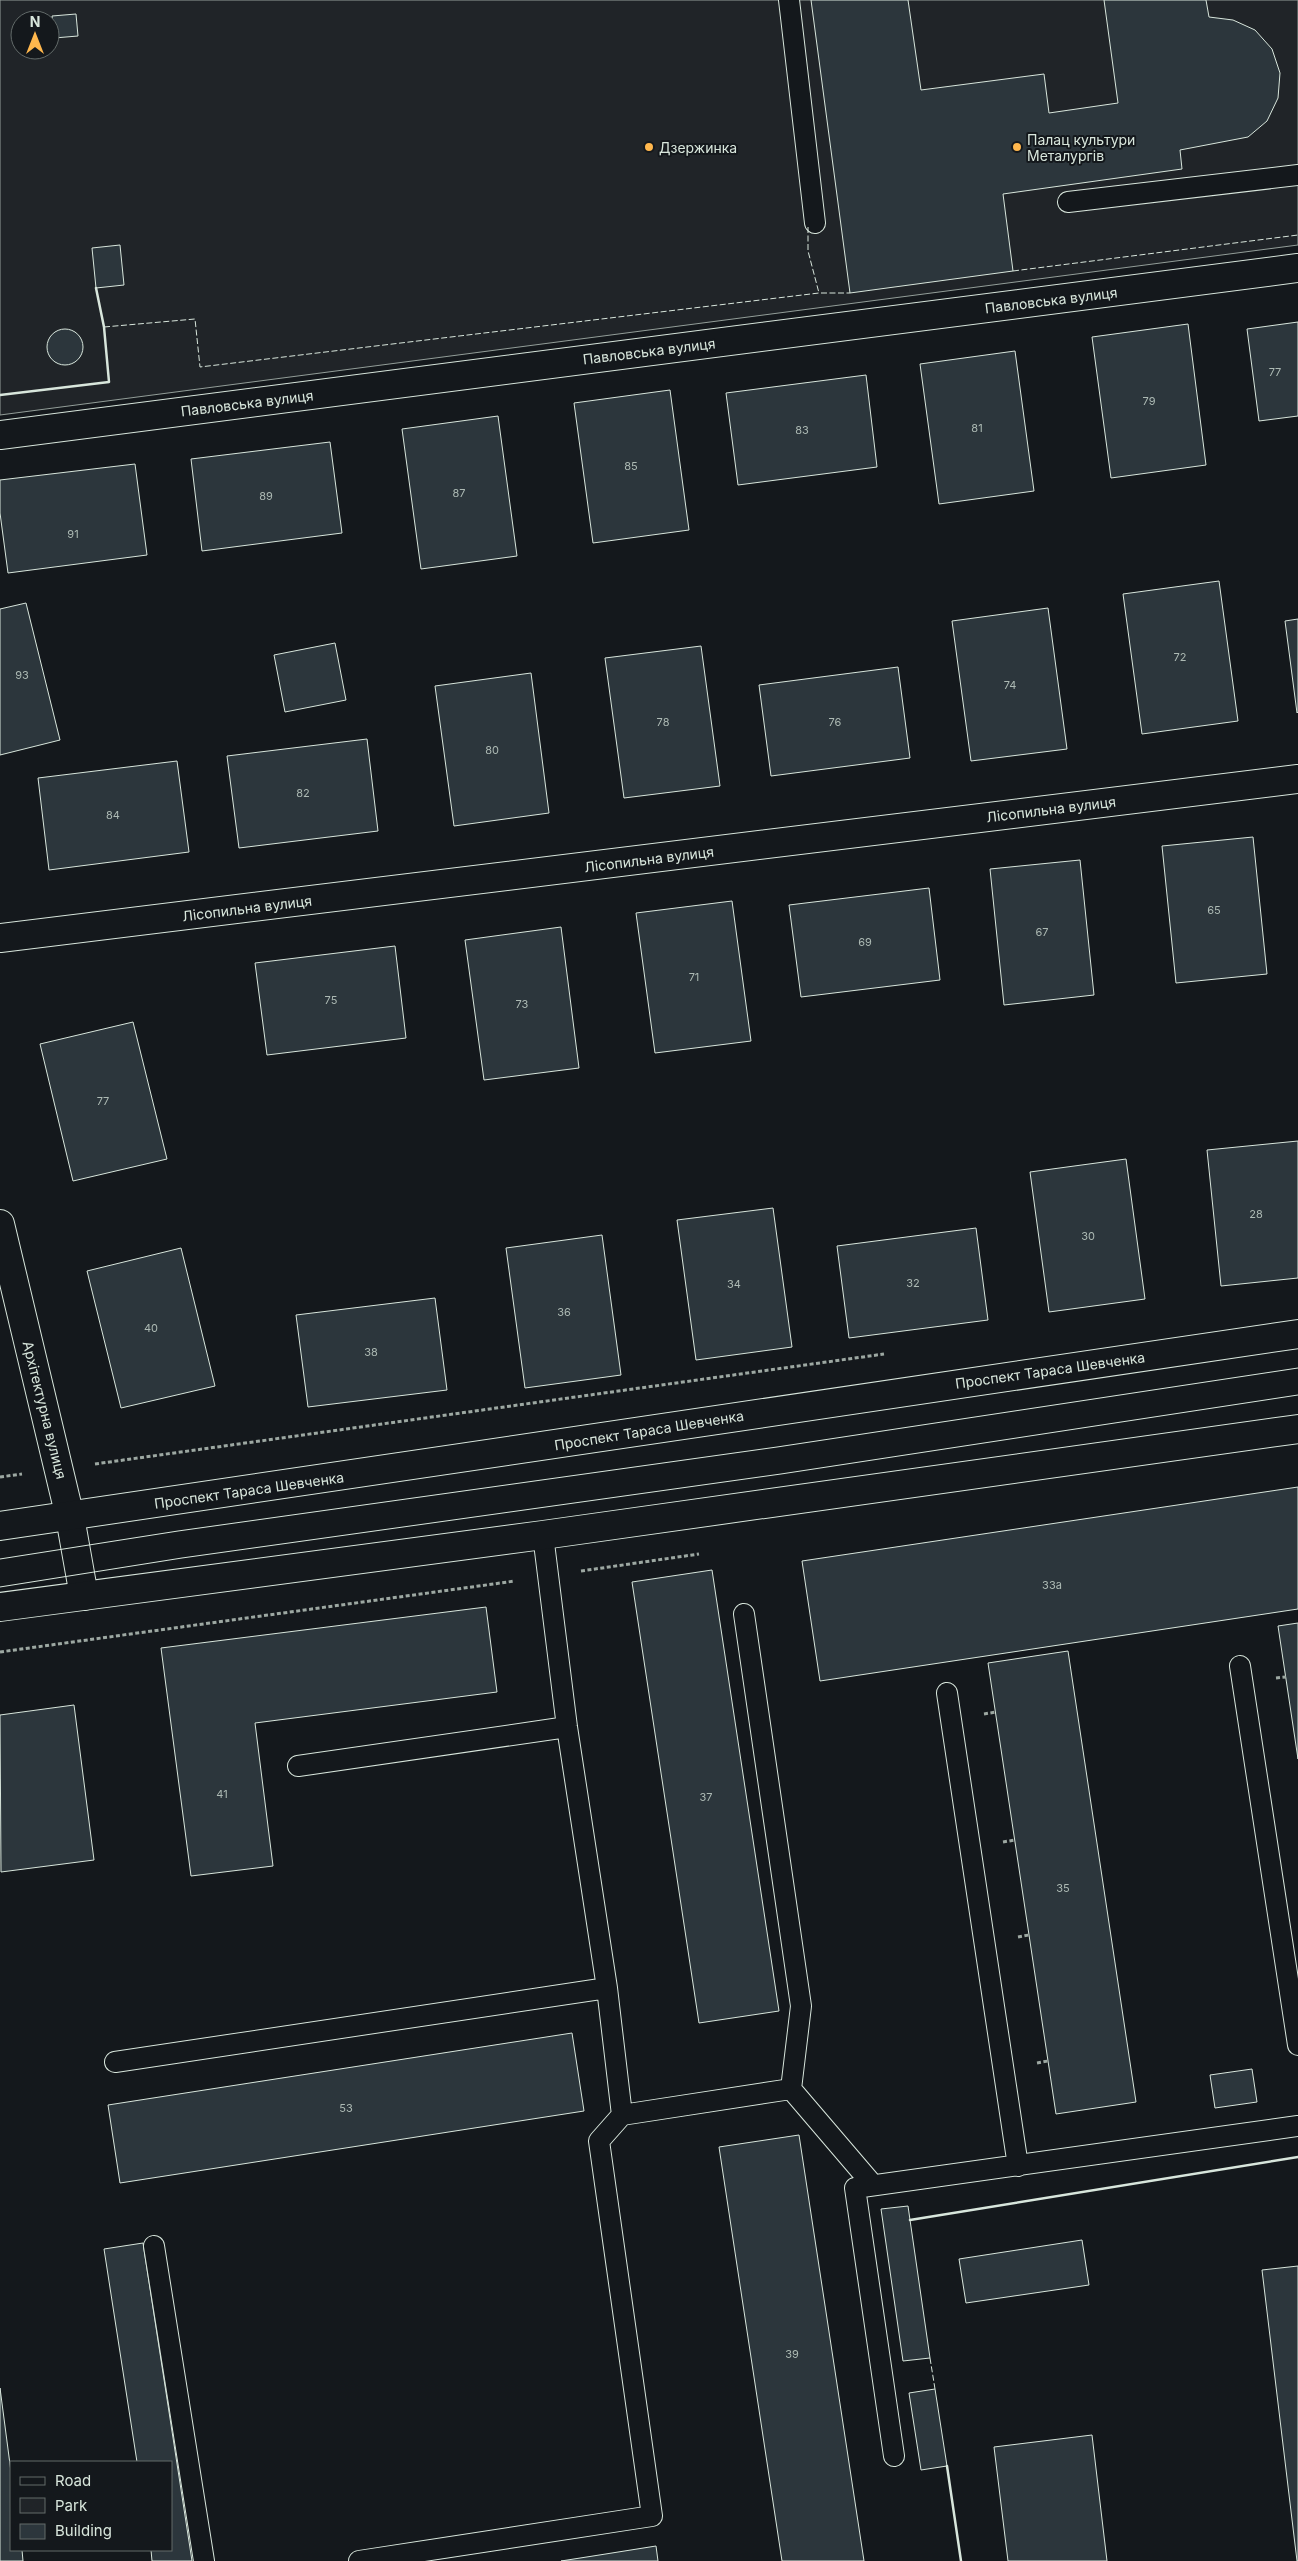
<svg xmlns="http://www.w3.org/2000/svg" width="1298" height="2561" font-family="Inter,sans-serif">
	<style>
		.green { fill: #202428; stroke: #939e99; fill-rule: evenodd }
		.building { fill: #2c363c; stroke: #d8e6dc }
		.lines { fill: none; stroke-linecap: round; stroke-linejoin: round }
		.lane-casing { stroke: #d8e6dc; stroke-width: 22 }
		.street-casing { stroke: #d8e6dc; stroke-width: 30 }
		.secondary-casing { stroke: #d8e6dc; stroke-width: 30 }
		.path { stroke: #9da8a2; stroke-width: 3; stroke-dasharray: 4 2.5; stroke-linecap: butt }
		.lane { stroke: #14181c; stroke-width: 20 }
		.street { stroke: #14181c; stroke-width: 28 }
		.secondary { stroke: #14181c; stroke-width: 28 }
		.tram { stroke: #d8e6dc; stroke-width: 1 }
		.fence { stroke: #d8e6dc; stroke-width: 1; stroke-dasharray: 6 2.5; stroke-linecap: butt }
		.wall { stroke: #d8e6dc; stroke-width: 2.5 }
		.poi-dot { fill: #ffb74d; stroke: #14181c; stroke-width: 2 }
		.labels { text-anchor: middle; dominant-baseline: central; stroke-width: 4; stroke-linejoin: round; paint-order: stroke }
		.number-label { font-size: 11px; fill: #adbab4 }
		.poi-label { font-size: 14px; fill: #d8e6dc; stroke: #14181c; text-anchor: start }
		.street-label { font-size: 14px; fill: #d8e6dc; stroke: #14181c }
	</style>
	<rect width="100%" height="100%" fill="#14181c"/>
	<!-- green -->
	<path class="green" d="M 0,0 L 1298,0 L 1298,245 L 0,415 ZM 20,20 L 50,20 L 50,50 L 20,50 Z"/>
	<!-- building -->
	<path class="building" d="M 811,0 L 908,0 L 921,90 L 1044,74 L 1049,113 L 1118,103 L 1104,0 L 1206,0 L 1209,17 L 1233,20 L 1255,30 L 1272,49 L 1280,73 L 1278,98 L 1267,121 L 1248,137 L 1180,150 L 1182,169 L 1003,194 L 1013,271 L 850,293 Z
		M 76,14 L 78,36 L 54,38 L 52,16 Z
		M 120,245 L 124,285 L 96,288 L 92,248 Z
		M 1298,322 L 1298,416 L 1259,421 L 1247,329 Z
		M 1188,324 L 1206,465 L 1111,478 L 1092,337 Z
		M47 347a18 18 0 1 1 36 0a18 18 0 1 1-36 0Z
		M 1015,351 L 1034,491 L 939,504 L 920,364 Z
		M 866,375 L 877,467 L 738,485 L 726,393 Z
		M 670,390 L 689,530 L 593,543 L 574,403 Z
		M 498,416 L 517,556 L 421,569 L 402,429 Z
		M 330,442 L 342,533 L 202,551 L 191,459 Z
		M 135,464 L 147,555 L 8,573 L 0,513 L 0,480 Z
		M 1219,581 L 1238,721 L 1142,734 L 1123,594 Z
		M 26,603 L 60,740 L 0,755 L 0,609 Z
		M 1048,608 L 1067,749 L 971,761 L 952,621 Z
		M 1298,619 L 1298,712 L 1297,713 L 1285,621 Z
		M 335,643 L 346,700 L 285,712 L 274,655 Z
		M 701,646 L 720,786 L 624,798 L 605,658 Z
		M 898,667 L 910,758 L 771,776 L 759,685 Z
		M 531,673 L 549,813 L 454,826 L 435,686 Z
		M 367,739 L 378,831 L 239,848 L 227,756 Z
		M 177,761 L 189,852 L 49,870 L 38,778 Z
		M 1253,837 L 1267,974 L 1176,983 L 1162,846 Z
		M 1080,860 L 1094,995 L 1004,1005 L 990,869 Z
		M 929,888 L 940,980 L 801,997 L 789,905 Z
		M 732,901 L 751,1041 L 655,1053 L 636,913 Z
		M 561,927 L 579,1068 L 484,1080 L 465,940 Z
		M 395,946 L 406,1038 L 267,1055 L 255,963 Z
		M 133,1022 L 167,1159 L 73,1181 L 40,1044 Z
		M 1298,1141 L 1298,1278 L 1221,1286 L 1207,1150 Z
		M 1126,1159 L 1145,1299 L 1049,1312 L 1030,1172 Z
		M 773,1208 L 792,1347 L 696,1360 L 677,1220 Z
		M 976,1228 L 988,1320 L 849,1338 L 837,1246 Z
		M 602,1235 L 621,1375 L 525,1388 L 506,1248 Z
		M 181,1248 L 215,1386 L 121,1408 L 87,1271 Z
		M 435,1298 L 447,1390 L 308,1407 L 296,1315 Z
		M 1298,1487 L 1298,1609 L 820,1681 L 802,1561 Z
		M 712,1570 L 779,2011 L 699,2023 L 632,1582 Z
		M 486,1607 L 497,1692 L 255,1723 L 273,1866 L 191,1876 L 161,1648 Z
		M 1298,1623 L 1298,1759 L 1278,1626 Z
		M 1068,1651 L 1136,2102 L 1056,2114 L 988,1663 Z
		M 74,1705 L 94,1860 L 1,1872 L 0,1715 Z
		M 572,2033 L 584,2111 L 120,2183 L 108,2105 Z
		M 1252,2069 L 1257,2102 L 1215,2108 L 1210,2075 Z
		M 799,2135 L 864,2561 L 782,2561 L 719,2147 Z
		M 908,2206 L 930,2358 L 903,2361 L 881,2209 Z
		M 1082,2240 L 1089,2285 L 966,2303 L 959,2259 Z
		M 143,2243 L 192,2561 L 152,2561 L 151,2550 L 171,2550 L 171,2462 L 137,2462 L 104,2249 Z
		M 1298,2266 L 1298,2561 L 1297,2561 L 1262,2270 Z
		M 0,2388 L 11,2472 L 11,2550 L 22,2550 L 23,2561 L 0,2561 Z
		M 935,2389 L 947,2466 L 921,2470 L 909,2393 Z
		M 1092,2435 L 1107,2561 L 1008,2561 L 994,2447 Z
		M 656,2546 L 658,2561 L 561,2561 L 593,2556 Z"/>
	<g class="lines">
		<defs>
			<path id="lane" d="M 789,0 L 815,223
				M 1068,202 L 1298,175
				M 744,1614 L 801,2006 L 791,2089
				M 1240,1666 L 1298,2045
				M 947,1693 L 1018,2166
				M 298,1766 L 567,1727
				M 115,2062 L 607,1988 L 567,1727 L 543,1535
				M 622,2115 L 791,2089 L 873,2185
				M 154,2246 L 204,2561
				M 894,2456 L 855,2188 L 1298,2126
				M 359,2561 L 652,2516 L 599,2141 L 622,2115 L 607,1988"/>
			<path id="street" d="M 0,435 L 1298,268
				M 0,938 L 1298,779
				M 0,1224 L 70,1517 L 84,1596"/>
			<path id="secondary" d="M 0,1526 L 1298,1334
				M 0,1607 L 543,1535 L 1298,1429"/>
		</defs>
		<!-- lane casing -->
		<use href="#lane" class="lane-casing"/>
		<!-- street casing -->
		<use href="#street" class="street-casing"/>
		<!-- secondary casing -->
		<use href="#secondary" class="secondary-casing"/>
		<!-- path -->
		<path class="path" d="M 95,1464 L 884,1354
			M 0,1477 L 22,1474
			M 581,1571 L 699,1554
			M 0,1652 L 515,1581
			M 1276,1678 L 1286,1677
			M 984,1714 L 996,1712
			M 1003,1842 L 1015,1840
			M 1018,1937 L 1029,1935
			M 1037,2063 L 1048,2061"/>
		<!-- lane -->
		<use href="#lane" class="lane"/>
		<!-- street -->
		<use href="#street" class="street"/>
		<!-- secondary -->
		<use href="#secondary" class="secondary"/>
		<!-- tram -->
		<path class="tram" d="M 0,1559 L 178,1531 L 777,1447 L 1298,1368
			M 0,1587 L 182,1558 L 781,1474 L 1298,1395"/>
		<!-- fence -->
		<path class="fence" d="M 808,227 L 808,251 L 819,293
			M 1013,271 L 1298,235
			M 104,327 L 195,319 L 200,367 L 819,293 L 850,293
			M 930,2358 L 935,2389"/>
		<!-- wall -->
		<path class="wall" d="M 0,395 L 109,382 L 104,327 L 96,288
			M 910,2220 L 1298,2157
			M 947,2466 L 961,2561"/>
	</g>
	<!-- markers -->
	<g class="poi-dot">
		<circle cx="649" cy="147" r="5"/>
		<circle cx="1017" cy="147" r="5"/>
	</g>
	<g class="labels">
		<!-- number labels -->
		<g class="number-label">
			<text x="1275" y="372">77</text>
			<text x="1149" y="401">79</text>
			<text x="977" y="428">81</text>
			<text x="802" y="430">83</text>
			<text x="631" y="466">85</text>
			<text x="459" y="493">87</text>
			<text x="266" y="496">89</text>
			<text x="73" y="534">91</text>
			<text x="1180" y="657">72</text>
			<text x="22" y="675">93</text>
			<text x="1010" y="685">74</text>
			<text x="663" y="722">78</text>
			<text x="835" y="722">76</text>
			<text x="492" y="750">80</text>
			<text x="303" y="793">82</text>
			<text x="113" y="815">84</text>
			<text x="1214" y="910">65</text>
			<text x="1042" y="932">67</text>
			<text x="865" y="942">69</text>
			<text x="694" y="977">71</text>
			<text x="331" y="1000">75</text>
			<text x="522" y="1004">73</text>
			<text x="103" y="1101">77</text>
			<text x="1256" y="1214">28</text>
			<text x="1088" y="1236">30</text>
			<text x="913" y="1283">32</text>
			<text x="734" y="1284">34</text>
			<text x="564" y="1312">36</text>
			<text x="151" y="1328">40</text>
			<text x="371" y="1352">38</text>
			<text x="1052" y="1585">33а</text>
			<text x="222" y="1794">41</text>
			<text x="706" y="1797">37</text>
			<text x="1063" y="1888">35</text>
			<text x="346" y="2108">53</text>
			<text x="792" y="2354">39</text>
		</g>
		<!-- poi labels -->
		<g class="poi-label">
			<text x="1027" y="139">Палац культури<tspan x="1027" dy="16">Металургів</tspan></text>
			<text x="659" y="147">Дзержинка</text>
		</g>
		<!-- street labels -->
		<g class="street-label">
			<text transform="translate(1051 300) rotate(-7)">Павловська вулиця</text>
			<text transform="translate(649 351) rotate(-7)">Павловська вулиця</text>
			<text transform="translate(247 403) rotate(-7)">Павловська вулиця</text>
			<text transform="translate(1051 809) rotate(-7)">Лісопильна вулиця</text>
			<text transform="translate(649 859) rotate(-7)">Лісопильна вулиця</text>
			<text transform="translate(247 908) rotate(-7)">Лісопильна вулиця</text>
			<text transform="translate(1050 1370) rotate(-8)">Проспект Тараса Шевченка</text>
			<text transform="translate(45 1410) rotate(76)">Архітектурна вулиця</text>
			<text transform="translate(649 1430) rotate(-9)">Проспект Тараса Шевченка</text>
			<text transform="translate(249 1490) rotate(-8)">Проспект Тараса Шевченка</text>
		</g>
	</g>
	<!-- legend -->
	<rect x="10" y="2461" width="162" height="90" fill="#14181c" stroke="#626a69"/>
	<rect x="20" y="2477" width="25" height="8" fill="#14181c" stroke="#626a69"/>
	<text x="55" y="2486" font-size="15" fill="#d8e6dc">Road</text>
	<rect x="20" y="2498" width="25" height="15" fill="#202428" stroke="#626a69"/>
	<text x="55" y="2511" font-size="15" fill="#d8e6dc">Park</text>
	<rect x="20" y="2524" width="25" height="15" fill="#2c363c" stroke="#626a69"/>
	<text x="55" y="2536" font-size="15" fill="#d8e6dc">Building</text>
	<!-- north arrow -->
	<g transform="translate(35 35)"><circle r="24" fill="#14181c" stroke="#626a69"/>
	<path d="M0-4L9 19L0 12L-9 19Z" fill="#ffb74d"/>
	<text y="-8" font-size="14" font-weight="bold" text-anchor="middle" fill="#d8e6dc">N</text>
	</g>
</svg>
